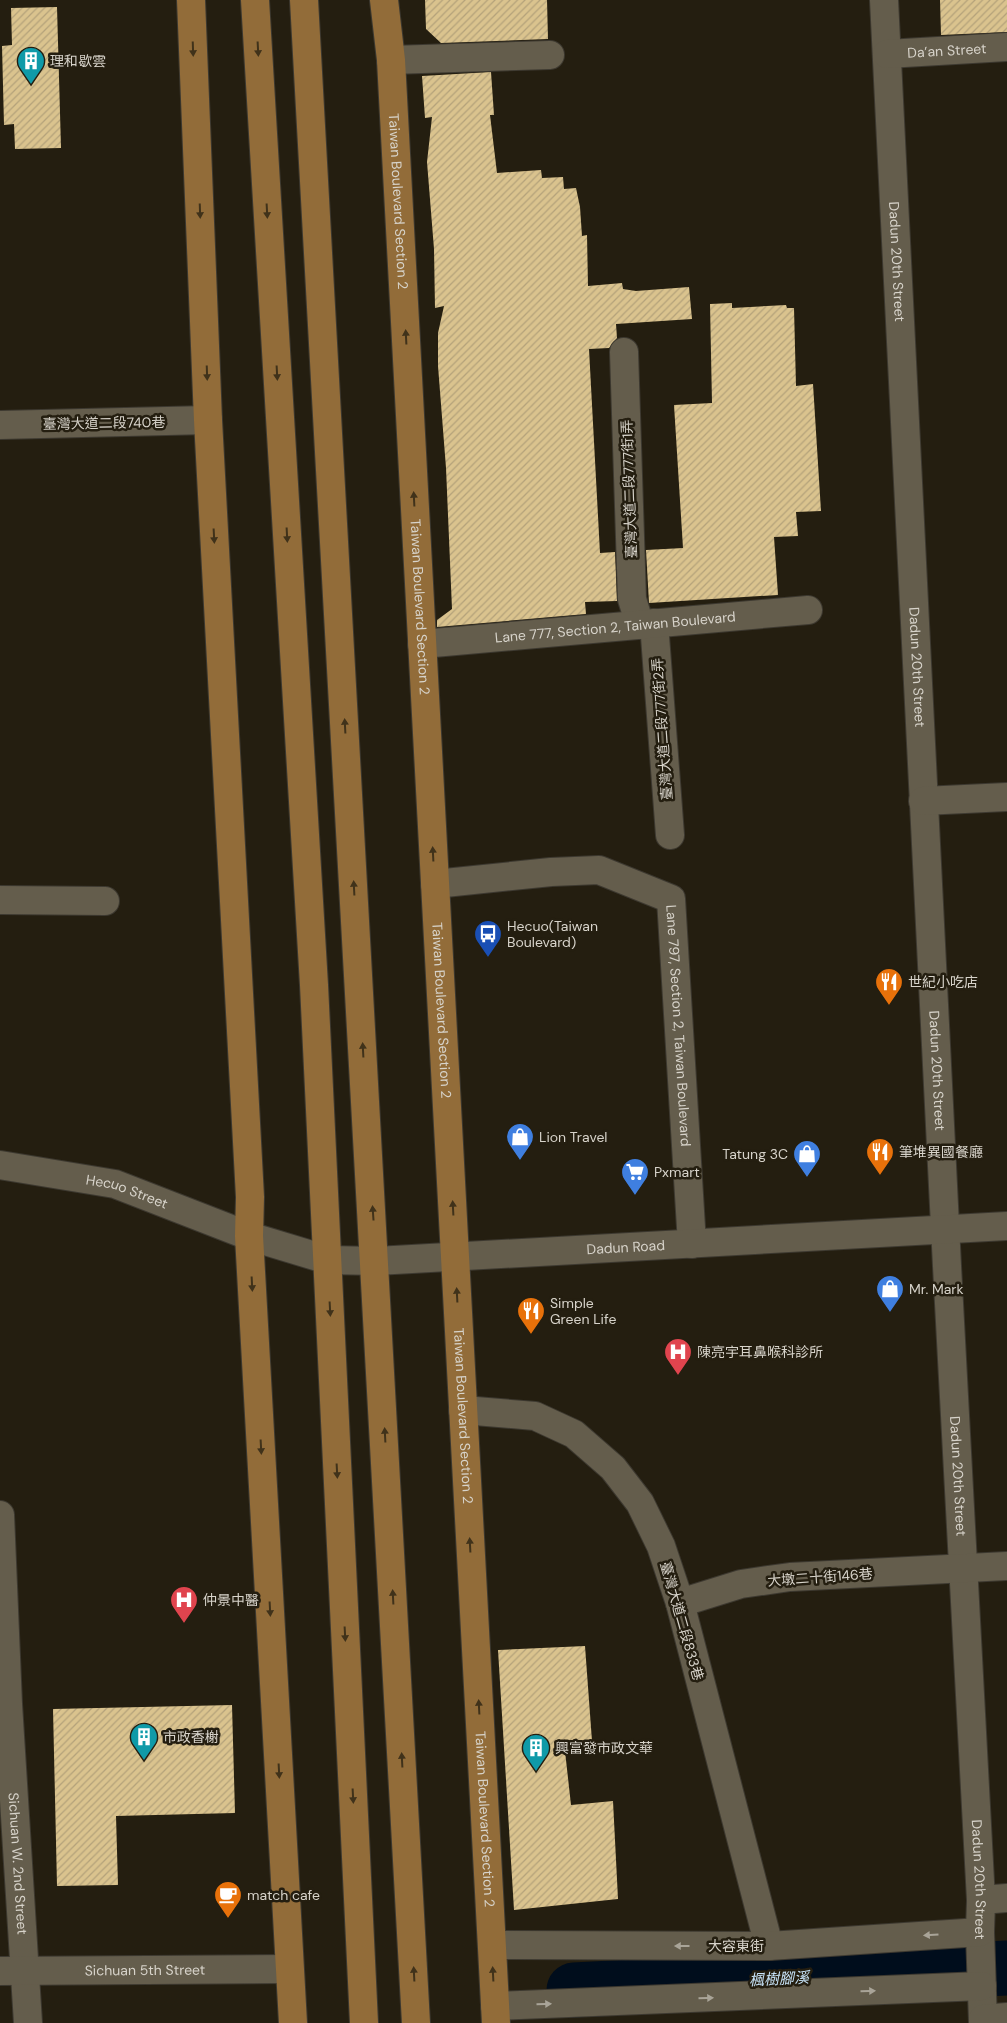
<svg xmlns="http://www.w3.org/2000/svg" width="1007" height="2023" font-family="'DM Sans','Noto Sans TC',sans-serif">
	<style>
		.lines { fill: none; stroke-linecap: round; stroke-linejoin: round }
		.river { stroke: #000d1c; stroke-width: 55 }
		.building { fill: url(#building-hatch) }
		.minor-casing { stroke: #3d3930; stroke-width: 30 }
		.major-casing { stroke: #3d3930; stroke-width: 30 }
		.minor { stroke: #645d4c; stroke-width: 28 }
		.major { stroke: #926c39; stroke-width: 28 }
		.oneway { fill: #40321a }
		.oneway2 { fill: #a9a498 }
		.labels { text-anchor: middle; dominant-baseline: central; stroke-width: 5; stroke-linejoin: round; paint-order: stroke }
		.street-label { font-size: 14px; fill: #d7d3ca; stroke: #241e10 }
		.poi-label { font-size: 14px; fill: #d7d3ca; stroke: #241e10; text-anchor: start }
		.water-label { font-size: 15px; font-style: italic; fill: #c6e2f7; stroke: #241e10 }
	</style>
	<defs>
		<pattern id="building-hatch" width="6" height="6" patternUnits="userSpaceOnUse" patternTransform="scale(1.25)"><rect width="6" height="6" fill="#dac38e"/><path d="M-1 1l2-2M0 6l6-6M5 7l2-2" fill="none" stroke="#b4a27a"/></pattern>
	</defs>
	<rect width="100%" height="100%" fill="#241e10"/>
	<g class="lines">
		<!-- river -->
		<path class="river" d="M 574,1990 L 1007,1968"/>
	</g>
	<!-- building -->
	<path class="building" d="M 425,0 L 547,0 L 548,39 L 441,43 L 426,29 Z
		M 940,0 L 1007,0 L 1007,32 L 941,35 Z
		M 57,7 L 61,148 L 15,149 L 14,124 L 4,125 L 2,46 L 12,45 L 11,8 Z
		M 491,72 L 494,115 L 490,115 L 497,173 L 541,170 L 542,178 L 563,177 L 564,189 L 576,188 L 580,207 L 582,236 L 587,235 L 588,286 L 622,283 L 623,289 L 636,291 L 689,287 L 692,319 L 616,324 L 617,338 L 609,348 L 589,349 L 600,553 L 615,552 L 617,601 L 585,602 L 586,614 L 437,627 L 437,620 L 452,609 L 446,468 L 438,366 L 438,333 L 444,306 L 435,308 L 434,249 L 427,162 L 432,117 L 425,118 L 422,76 Z
		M 732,303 L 732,308 L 786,305 L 787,308 L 794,308 L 796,386 L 813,384 L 821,511 L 796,512 L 798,536 L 774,537 L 778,595 L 649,603 L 646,550 L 683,548 L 674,405 L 712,403 L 710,304 Z
		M 585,1646 L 592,1741 L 564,1742 L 571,1805 L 613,1801 L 618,1899 L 514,1910 L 498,1650 Z
		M 232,1705 L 235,1813 L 116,1816 L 118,1885 L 57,1886 L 53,1709 Z"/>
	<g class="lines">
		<defs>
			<g id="minor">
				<path id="s1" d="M 884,0 L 947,1266 L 981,1900 L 980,1932 L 983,2023"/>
				<path id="s2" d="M 887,54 L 1007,47"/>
				<path d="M 391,60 L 550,55"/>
				<path d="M 624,352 L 632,599 L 640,625"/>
				<path d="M 0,425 L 208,420"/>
				<path d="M 654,623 L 670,835"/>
				<path id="s3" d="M 422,644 L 808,610"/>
				<path d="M 923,801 L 1007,797"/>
				<path id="s4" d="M 435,884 L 551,872 L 599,870 L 671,899 L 692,1244"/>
				<path d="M 0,900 L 105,901"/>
				<path id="s5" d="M 0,1165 L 115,1184 L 249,1236 L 328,1260 L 376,1261 L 1007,1226"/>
				<path d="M 463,1410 L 535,1416 L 574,1434 L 613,1468 L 640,1503 L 661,1546 L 680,1603 L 769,1946"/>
				<path id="s6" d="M 0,1515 L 8,1704 L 28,2023"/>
				<path d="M 680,1603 L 741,1584 L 790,1577 L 1007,1566"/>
				<path d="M 981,1900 L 1007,1898"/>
				<path d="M 492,1945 L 769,1946 L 980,1932"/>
				<path id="s7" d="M 0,1971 L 289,1969"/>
				<path d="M 495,2006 L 982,1986"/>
				<path d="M 983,2019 L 1007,2017"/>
			</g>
			<g id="major">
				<path d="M 191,0 L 208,420 L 250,1197 L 249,1236 L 293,2023"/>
				<path d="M 255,0 L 314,985 L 364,2023"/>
				<path d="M 304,0 L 416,2023"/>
				<path id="s8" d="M 384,0 L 391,60 L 496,2023"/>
			</g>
		</defs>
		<!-- minor casing -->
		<use href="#minor" class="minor-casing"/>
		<!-- major casing -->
		<use href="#major" class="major-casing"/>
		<!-- minor -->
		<use href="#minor" class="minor"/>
		<!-- major -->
		<use href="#major" class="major"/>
	</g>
	<!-- one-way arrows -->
	<defs><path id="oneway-solid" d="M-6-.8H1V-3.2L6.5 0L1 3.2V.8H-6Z" transform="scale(1.25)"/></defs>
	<g class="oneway">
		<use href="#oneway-solid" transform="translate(193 49) rotate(88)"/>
		<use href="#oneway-solid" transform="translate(258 49) rotate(87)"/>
		<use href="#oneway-solid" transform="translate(200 211) rotate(88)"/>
		<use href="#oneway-solid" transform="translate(267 211) rotate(87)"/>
		<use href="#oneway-solid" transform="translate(406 337) rotate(-93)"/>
		<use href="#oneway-solid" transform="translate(207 373) rotate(88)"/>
		<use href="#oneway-solid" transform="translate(277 373) rotate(87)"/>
		<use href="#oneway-solid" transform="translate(414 499) rotate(-93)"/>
		<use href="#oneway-solid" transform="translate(287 535) rotate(87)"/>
		<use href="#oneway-solid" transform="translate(214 536) rotate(87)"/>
		<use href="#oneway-solid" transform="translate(345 726) rotate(-93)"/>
		<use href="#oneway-solid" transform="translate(433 854) rotate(-93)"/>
		<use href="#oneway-solid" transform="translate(354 888) rotate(-93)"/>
		<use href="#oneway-solid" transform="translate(363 1050) rotate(-93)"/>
		<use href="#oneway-solid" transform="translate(453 1208) rotate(-93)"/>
		<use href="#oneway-solid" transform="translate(373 1213) rotate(-94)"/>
		<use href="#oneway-solid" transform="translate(252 1284) rotate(87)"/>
		<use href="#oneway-solid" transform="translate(457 1295) rotate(-93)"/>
		<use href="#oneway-solid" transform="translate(330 1309) rotate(87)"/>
		<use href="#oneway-solid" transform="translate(385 1435) rotate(-93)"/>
		<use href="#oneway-solid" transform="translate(261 1447) rotate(87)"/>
		<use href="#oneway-solid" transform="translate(337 1471) rotate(87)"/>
		<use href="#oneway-solid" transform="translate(470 1545) rotate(-93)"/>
		<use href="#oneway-solid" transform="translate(393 1597) rotate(-93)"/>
		<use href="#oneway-solid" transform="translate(270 1609) rotate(87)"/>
		<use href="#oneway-solid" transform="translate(345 1634) rotate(87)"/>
		<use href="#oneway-solid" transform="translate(479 1707) rotate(-93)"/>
		<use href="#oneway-solid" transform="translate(402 1760) rotate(-93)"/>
		<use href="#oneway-solid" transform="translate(279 1771) rotate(87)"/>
		<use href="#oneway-solid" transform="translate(353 1796) rotate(87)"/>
		<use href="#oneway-solid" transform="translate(414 1974) rotate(-93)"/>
		<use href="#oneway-solid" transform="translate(493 1974) rotate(-93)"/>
	</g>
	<g class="oneway2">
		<use href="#oneway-solid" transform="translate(931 1935) rotate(176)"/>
		<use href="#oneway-solid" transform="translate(682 1946) rotate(-180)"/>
		<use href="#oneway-solid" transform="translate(868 1991) rotate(-2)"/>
		<use href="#oneway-solid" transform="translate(706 1998) rotate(-2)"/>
		<use href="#oneway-solid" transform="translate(544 2004) rotate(-2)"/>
	</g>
	<!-- icons -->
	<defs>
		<symbol id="building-pin" viewBox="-11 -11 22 30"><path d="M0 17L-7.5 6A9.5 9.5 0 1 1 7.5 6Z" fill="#0f9aa8" stroke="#241e10"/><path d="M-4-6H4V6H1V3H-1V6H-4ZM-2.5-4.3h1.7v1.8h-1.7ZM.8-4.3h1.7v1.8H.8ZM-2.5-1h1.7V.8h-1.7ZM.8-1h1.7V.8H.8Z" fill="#fff"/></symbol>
		<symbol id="bus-pin" viewBox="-11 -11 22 30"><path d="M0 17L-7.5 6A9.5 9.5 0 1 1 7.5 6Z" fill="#1a4fb4" stroke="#241e10"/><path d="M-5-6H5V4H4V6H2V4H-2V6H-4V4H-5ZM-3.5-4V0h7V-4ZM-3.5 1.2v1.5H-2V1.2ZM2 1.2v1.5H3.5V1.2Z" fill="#fff"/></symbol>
		<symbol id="restaurant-pin" viewBox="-11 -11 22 30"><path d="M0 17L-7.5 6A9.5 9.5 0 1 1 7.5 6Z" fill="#e8710a" stroke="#241e10"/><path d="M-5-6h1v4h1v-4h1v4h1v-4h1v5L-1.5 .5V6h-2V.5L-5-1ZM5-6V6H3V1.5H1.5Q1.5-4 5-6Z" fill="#fff"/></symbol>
		<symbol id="shop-pin" viewBox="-11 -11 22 30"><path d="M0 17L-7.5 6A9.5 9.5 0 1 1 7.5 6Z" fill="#3f7fe0" stroke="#241e10"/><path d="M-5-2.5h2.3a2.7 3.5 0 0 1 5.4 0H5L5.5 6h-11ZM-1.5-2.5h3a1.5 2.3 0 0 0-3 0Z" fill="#fff"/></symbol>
		<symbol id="supermarket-pin" viewBox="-11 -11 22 30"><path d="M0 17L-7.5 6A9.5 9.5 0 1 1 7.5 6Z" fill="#3f7fe0" stroke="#241e10"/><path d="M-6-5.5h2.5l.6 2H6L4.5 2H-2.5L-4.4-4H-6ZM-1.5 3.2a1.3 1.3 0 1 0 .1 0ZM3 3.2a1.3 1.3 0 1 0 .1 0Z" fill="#fff"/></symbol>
		<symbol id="hospital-pin" viewBox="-11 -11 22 30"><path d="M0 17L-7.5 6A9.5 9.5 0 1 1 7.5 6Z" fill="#e0444e" stroke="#241e10"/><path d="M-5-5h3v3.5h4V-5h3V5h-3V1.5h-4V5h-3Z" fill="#fff"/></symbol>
		<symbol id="cafe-pin" viewBox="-11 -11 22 30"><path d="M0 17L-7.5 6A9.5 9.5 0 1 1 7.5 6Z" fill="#e8710a" stroke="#241e10"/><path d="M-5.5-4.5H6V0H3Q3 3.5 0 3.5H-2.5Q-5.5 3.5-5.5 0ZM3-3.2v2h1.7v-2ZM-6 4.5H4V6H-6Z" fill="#fff"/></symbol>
	</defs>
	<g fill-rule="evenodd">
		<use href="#building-pin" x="15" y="45" width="32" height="43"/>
		<use href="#bus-pin" x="472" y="918" width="32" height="43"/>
		<use href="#restaurant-pin" x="873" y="966" width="32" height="43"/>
		<use href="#shop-pin" x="504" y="1121" width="32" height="43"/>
		<use href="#restaurant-pin" x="864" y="1136" width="32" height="43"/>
		<use href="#shop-pin" x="791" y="1138" width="32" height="43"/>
		<use href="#supermarket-pin" x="619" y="1156" width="32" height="43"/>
		<use href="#shop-pin" x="874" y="1273" width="32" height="43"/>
		<use href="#restaurant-pin" x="515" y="1295" width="32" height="43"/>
		<use href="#hospital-pin" x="662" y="1336" width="32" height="43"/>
		<use href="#hospital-pin" x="168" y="1584" width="32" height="43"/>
		<use href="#building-pin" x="128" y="1721" width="32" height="43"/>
		<use href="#building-pin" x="520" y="1732" width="32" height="43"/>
		<use href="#cafe-pin" x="212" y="1879" width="32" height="43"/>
	</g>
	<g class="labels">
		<!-- street labels -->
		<g class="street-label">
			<text stroke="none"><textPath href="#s2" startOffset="60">Da’an Street</textPath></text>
			<text stroke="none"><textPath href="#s8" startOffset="202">Taiwan Boulevard Section 2</textPath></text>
			<text stroke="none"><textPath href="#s1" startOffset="262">Dadun 20th Street</textPath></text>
			<text transform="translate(104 423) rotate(-1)">臺灣大道二段740巷</text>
			<text transform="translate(629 489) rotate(-92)">臺灣大道二段777街1弄</text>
			<text stroke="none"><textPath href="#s8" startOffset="608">Taiwan Boulevard Section 2</textPath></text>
			<text stroke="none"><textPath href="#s3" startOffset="194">Lane 777, Section 2, Taiwan Boulevard</textPath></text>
			<text stroke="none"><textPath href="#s1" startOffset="668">Dadun 20th Street</textPath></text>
			<text transform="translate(662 729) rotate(-94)">臺灣大道二段777街2弄</text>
			<text stroke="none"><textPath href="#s8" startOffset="1012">Taiwan Boulevard Section 2</textPath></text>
			<text stroke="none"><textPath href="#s4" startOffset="369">Lane 797, Section 2, Taiwan Boulevard</textPath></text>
			<text stroke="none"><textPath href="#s1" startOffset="1072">Dadun 20th Street</textPath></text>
			<text stroke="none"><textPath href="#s5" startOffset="130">Hecuo Street</textPath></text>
			<text stroke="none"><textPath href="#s5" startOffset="641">Dadun Road</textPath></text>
			<text stroke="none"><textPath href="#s8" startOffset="1418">Taiwan Boulevard Section 2</textPath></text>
			<text stroke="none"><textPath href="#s1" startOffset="1478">Dadun 20th Street</textPath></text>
			<text transform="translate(820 1577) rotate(-4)">大墩二十街146巷</text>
			<text transform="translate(682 1621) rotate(74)">臺灣大道二段833巷</text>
			<text stroke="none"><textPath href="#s8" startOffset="1822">Taiwan Boulevard Section 2</textPath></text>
			<text stroke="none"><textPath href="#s6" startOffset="349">Sichuan W. 2nd Street</textPath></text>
			<text stroke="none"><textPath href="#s1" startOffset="1882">Dadun 20th Street</textPath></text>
			<text x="736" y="1946">大容東街</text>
			<text stroke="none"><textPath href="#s7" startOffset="145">Sichuan 5th Street</textPath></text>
		</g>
		<!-- poi labels -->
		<g class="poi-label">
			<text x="50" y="61">理和歇雲</text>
			<text x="507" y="926">Hecuo(Taiwan<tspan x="507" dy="16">Boulevard)</tspan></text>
			<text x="908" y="982">世紀小吃店</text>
			<text x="539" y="1137">Lion Travel</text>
			<text x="899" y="1152">筆堆異國餐廳</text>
			<text x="788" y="1154" text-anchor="end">Tatung 3C</text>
			<text x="654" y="1172">Pxmart</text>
			<text x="909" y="1289">Mr. Mark</text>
			<text x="550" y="1303">Simple<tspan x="550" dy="16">Green Life</tspan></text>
			<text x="697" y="1352">陳亮宇耳鼻喉科診所</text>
			<text x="203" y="1600">仲景中醫</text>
			<text x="163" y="1737">市政香榭</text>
			<text x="555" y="1748">興富發市政文華</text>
			<text x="247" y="1895">match cafe</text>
		</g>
		<!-- water labels -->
		<g class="water-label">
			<text transform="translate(779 1979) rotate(-3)">楓樹腳溪</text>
		</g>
	</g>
</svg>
